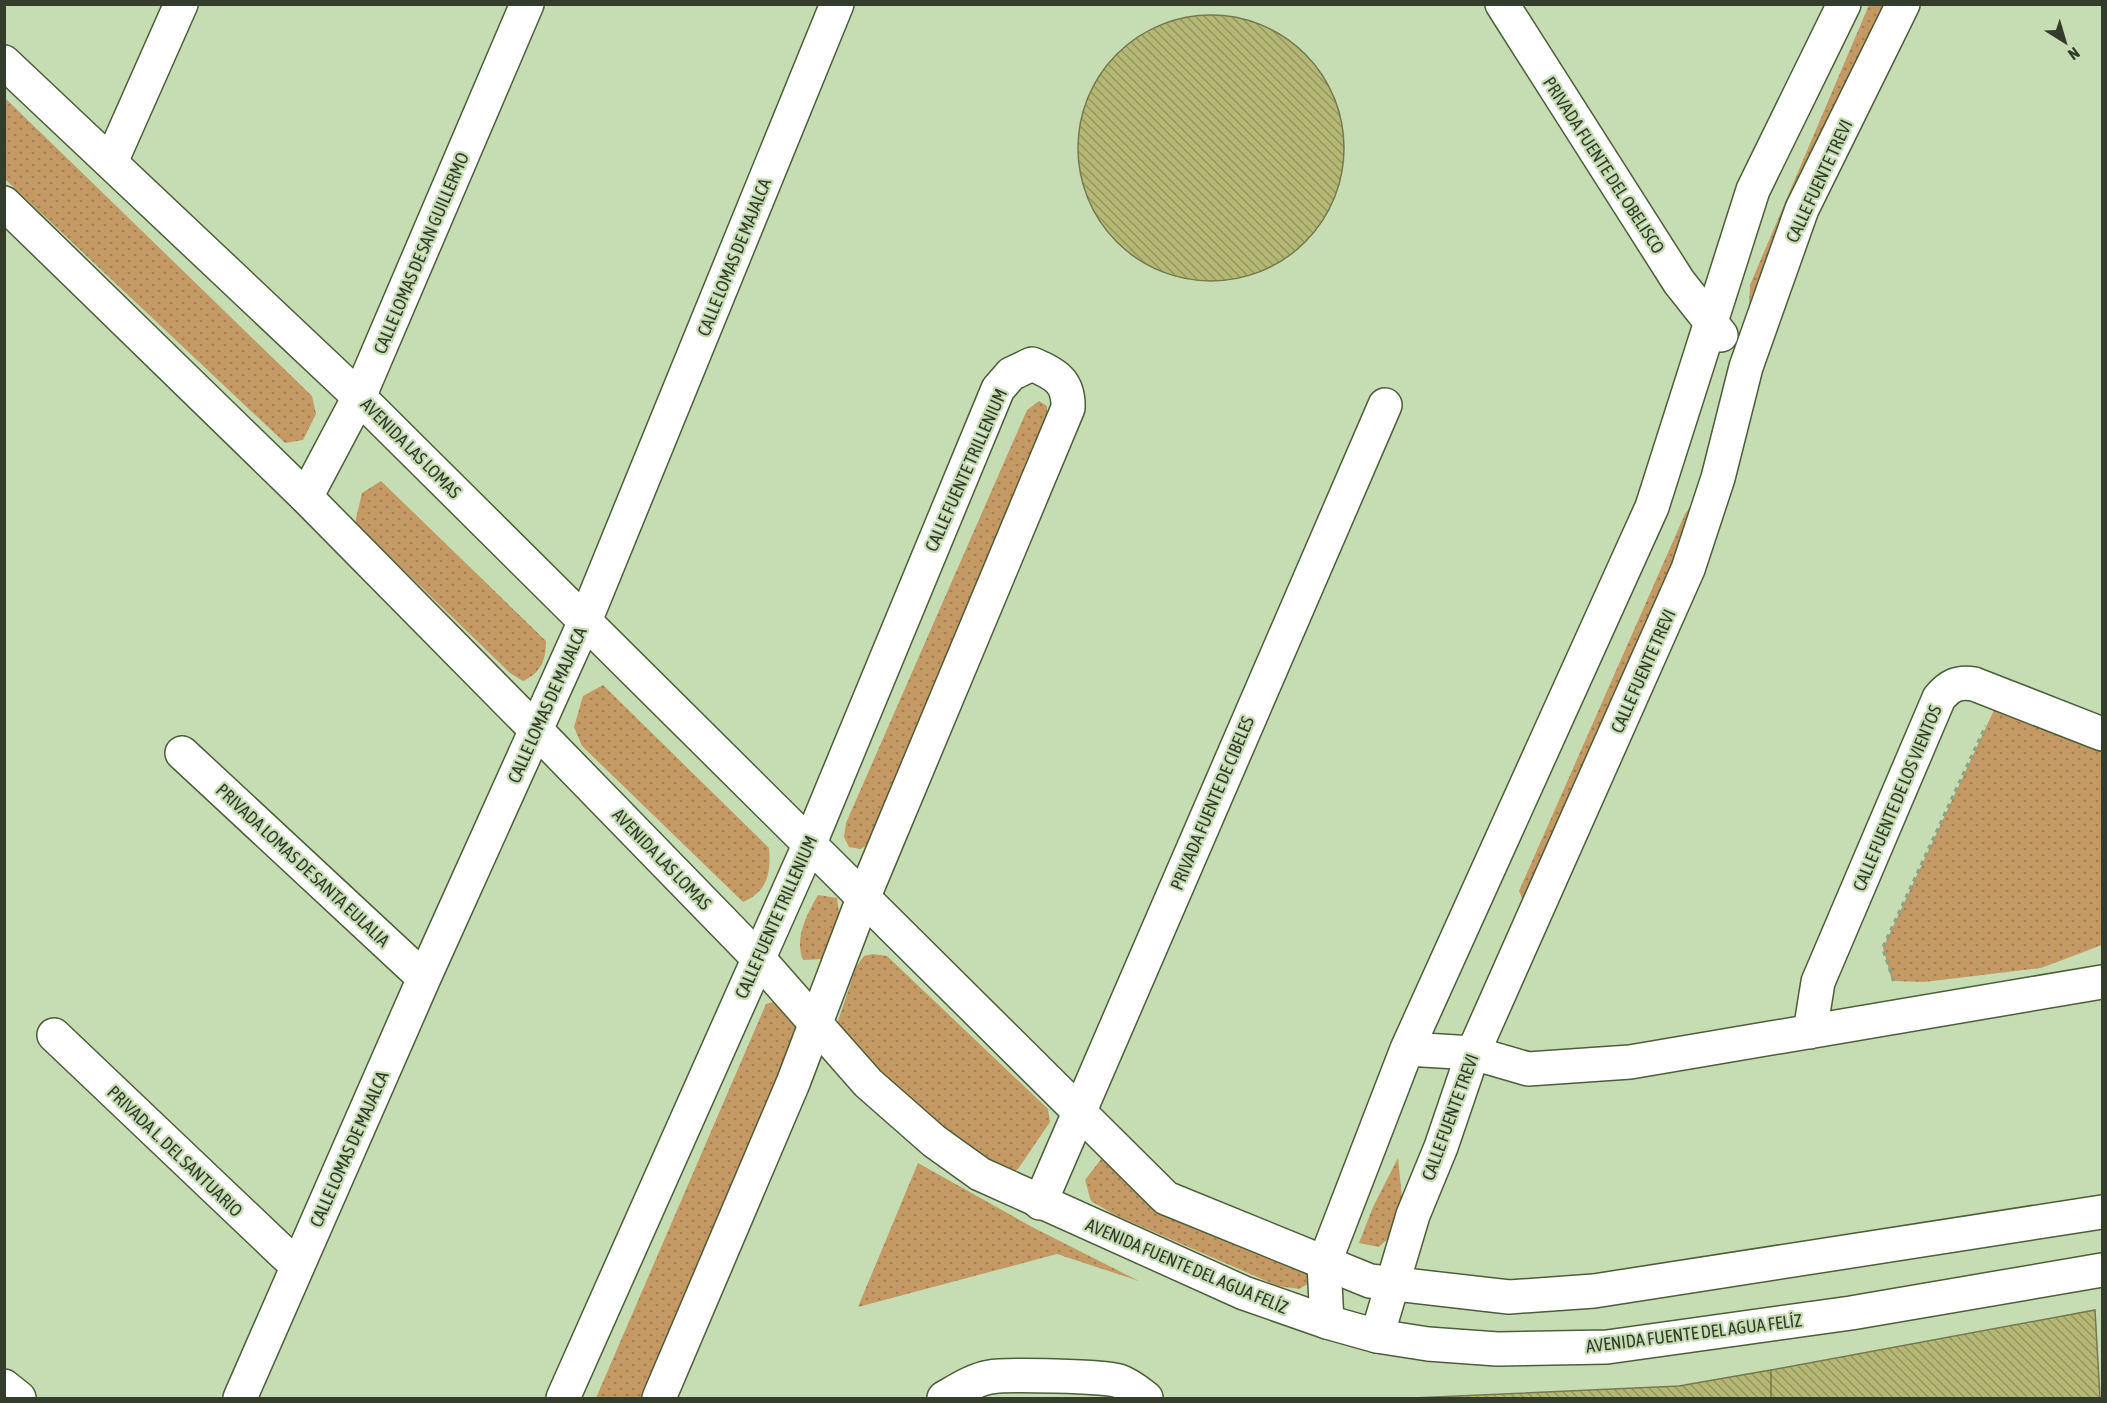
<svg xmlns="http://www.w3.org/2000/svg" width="2107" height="1403" font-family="'Asap Condensed',sans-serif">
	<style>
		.park { fill: url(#park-dots) }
		.building { fill: url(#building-back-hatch); stroke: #77794f; stroke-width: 1.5 }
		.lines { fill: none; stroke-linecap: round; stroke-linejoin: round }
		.minor-casing { stroke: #4c5e3a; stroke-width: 36 }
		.major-casing { stroke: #4c5e3a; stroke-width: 36 }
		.path { stroke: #90a282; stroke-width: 4; stroke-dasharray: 4.5 4.5; stroke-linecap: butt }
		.minor { stroke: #fff; stroke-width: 33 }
		.major { stroke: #fff; stroke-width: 33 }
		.labels { text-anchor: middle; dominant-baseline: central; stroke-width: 4.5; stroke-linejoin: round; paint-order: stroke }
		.street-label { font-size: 18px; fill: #343d2c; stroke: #c6dcb3 }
	</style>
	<defs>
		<pattern id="park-dots" width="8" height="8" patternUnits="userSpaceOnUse" patternTransform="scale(1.5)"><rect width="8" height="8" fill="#c59964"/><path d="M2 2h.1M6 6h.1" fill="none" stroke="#a17e53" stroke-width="1.8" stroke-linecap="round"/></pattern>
		<pattern id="building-back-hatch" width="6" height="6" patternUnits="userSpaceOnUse" patternTransform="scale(1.5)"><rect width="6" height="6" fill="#b5b874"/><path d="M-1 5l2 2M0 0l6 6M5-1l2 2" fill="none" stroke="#94975f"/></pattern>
	</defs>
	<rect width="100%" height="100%" fill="#c6dcb3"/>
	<!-- park -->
	<path class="park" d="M 1869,5 L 1894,5 L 1758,312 L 1749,304 L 1750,285 Z
		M 5,98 L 312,396 L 316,414 L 303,440 L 285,443 L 5,179 Z
		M 1039,401 L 1047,406 L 1047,418 L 868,845 L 860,849 L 849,847 L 844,837 L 846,823 L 1027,410 Z
		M 381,481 L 546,641 C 546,660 541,673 523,681 L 510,673 L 355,523 L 362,493 Z
		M 1701,491 L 1719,497 L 1528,911 L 1519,891 L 1685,514 Z
		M 603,685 L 769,848 C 771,873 768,891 743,902 L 582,746 L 574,727 L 583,696 Z
		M 1995,708 L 2102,742 L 2102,945 L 2041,968 L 1924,982 L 1892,981 L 1883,948 Z
		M 818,895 L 837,898 L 840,920 L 823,959 L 803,960 C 794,938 807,914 818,895 Z
		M 873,954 L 887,956 L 1048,1109 L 1050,1122 L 1018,1169 L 1011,1173 L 995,1171 L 856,1055 L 835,1030 L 856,967 L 864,956 Z
		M 780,1000 L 800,1025 L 644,1398 L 596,1398 L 766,1004 Z
		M 1102,1158 L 1315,1271 L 1311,1282 L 1299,1289 L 1278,1286 L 1115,1215 L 1091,1201 L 1085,1180 Z
		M 1398,1158 L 1402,1198 L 1397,1230 L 1379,1247 L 1359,1243 L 1373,1207 Z
		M 918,1163 L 1034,1228 L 1139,1281 L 1057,1254 L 858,1307 Z"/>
	<!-- building -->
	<path class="building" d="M1078 148a133 133 0 1 1 266 0a133 133 0 1 1-266 0Z
		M 2095,1310 L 2100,1398 L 1771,1398 L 1771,1370 Z
		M 1771,1370 L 1771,1398 L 1412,1398 L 1679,1386 Z"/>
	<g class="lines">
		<defs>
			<path id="minor" d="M 1502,4 L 1679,282 L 1721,335
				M 111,162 L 181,4
				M 306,497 L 359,397 L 527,4
				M 182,753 L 424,978
				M 1810,1032 L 1818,982 L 1939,698 C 1949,686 1958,681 1974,684 L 2102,734
				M 54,1035 L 297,1266
				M 1407,1049 L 1473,1053 L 1528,1069 L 1630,1062 L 2102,982
				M 1040,1203 L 1385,405
				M 1327,1322 L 1324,1264 L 1407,1049 L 1652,507 L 1753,190 L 1844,4
				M 1377,1336 L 1413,1215 L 1441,1147 L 1473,1053 L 1688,569 L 1718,478 L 1746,367 L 1802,209 L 1903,4
				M 4,1386 L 19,1398
				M 240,1398 L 424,978 L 585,621 L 837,4
				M 563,1398 L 810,843 L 998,389 L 1011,374 L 1032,364 C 1055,374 1069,381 1068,408 L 864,896 L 793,1083 L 659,1398
				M 944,1398 C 958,1390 973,1380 990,1377 C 1005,1374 1105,1376 1119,1381 C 1130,1385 1137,1391 1146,1398"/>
			<path id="major" d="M 4,62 L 359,397 L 1166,1198 L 1370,1281 L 1509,1297 L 1594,1291 L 2102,1212
				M 4,203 L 306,497 L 537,731 L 757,957 L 868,1083 L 934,1141 L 980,1174 L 1244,1293 L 1327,1322 L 1377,1336 L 1428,1344 L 1497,1349 L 1607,1347 L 1851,1313 L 2102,1270"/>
		</defs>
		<!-- minor casing -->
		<use href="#minor" class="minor-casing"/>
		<!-- major casing -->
		<use href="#major" class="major-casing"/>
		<!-- path -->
		<path class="path" d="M 1894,981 L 1883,948 L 1986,726"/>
		<!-- minor -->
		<use href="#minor" class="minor"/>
		<!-- major -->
		<use href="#major" class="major"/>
	</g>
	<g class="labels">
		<!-- street labels -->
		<g class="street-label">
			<text transform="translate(1604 165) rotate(57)">PRIVADA FUENTE DEL OBELISCO</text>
			<text transform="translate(1819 181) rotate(-65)">CALLE FUENTE TREVI</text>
			<text transform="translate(421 253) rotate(-67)">CALLE LOMAS DE SAN GUILLERMO</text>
			<text transform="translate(734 257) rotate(-68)">CALLE LOMAS DE MAJALCA</text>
			<text transform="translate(411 448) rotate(45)">AVENIDA LAS LOMAS</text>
			<text transform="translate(966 470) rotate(-66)">CALLE FUENTE TRILLENIUM</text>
			<text transform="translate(1643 671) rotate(-66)">CALLE FUENTE TREVI</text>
			<text transform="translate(547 705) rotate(-66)">CALLE LOMAS DE MAJALCA</text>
			<text transform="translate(1897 798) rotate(-67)">CALLE FUENTE DE LOS VIENTOS</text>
			<text transform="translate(1212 803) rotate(-67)">PRIVADA FUENTE DE CIBELES</text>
			<text transform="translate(662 859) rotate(46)">AVENIDA LAS LOMAS</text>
			<text transform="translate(303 865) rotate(43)">PRIVADA LOMAS DE SANTA EULALIA</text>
			<text transform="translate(776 917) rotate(-66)">CALLE FUENTE TRILLENIUM</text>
			<text transform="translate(1450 1117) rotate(-70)">CALLE FUENTE TREVI</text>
			<text transform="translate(349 1149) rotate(-66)">CALLE LOMAS DE MAJALCA</text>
			<text transform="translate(175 1151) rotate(44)">PRIVADA L. DEL SANTUARIO</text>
			<text transform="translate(1187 1266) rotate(23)">AVENIDA FUENTE DEL AGUA FELÍZ</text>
			<text transform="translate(1694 1333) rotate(-7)">AVENIDA FUENTE DEL AGUA FELÍZ</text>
		</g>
	</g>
	<!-- border -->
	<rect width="2107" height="1403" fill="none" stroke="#343d2c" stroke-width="12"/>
	<!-- north arrow -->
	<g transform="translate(2065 42) rotate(143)" stroke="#c6dcb3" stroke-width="4.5" paint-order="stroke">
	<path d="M0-4.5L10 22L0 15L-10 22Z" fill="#343d2c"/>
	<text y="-9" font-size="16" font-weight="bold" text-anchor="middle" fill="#343d2c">N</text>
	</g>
</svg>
